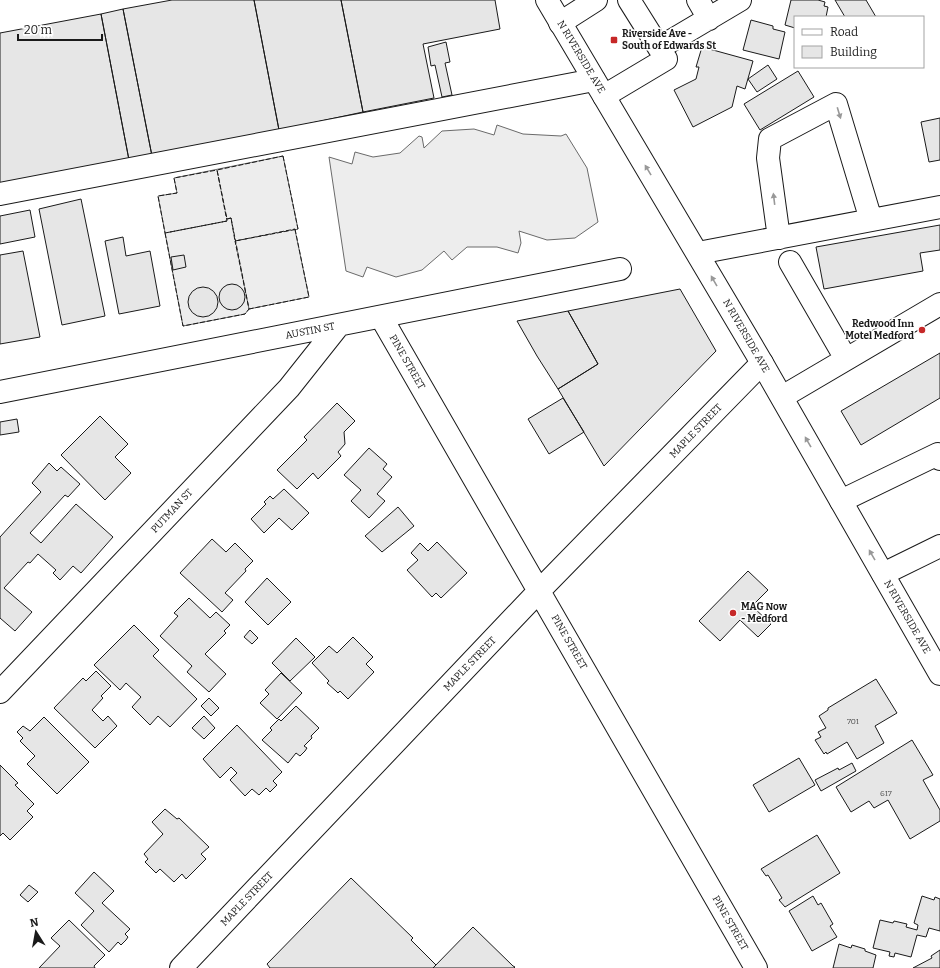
<svg xmlns="http://www.w3.org/2000/svg" width="940" height="968" font-family="Bitter,serif">
	<style>
		.built { fill: #ededed; stroke: #6a6a6a }
		.building { fill: #e6e6e6; stroke: #1a1a1a }
		.lines { fill: none; stroke-linecap: round; stroke-linejoin: round }
		.minor-casing { stroke: #1a1a1a; stroke-width: 24 }
		.major-casing { stroke: #1a1a1a; stroke-width: 24 }
		.minor { stroke: #fff; stroke-width: 22 }
		.major { stroke: #fff; stroke-width: 22 }
		.fence { stroke: #1a1a1a; stroke-width: 1; stroke-dasharray: 5 2; stroke-linecap: butt }
		.oneway { fill: #989898 }
		.poi-dot { fill: #c62828; stroke: #fff; stroke-width: 1.5 }
		.labels { text-anchor: middle; dominant-baseline: central; stroke-width: 3; stroke-linejoin: round; paint-order: stroke }
		.number-label { font-size: 8px; fill: #4d4d4d }
		.poi-label { font-size: 10px; font-weight: bold; fill: #1a1a1a; stroke: #fff; text-anchor: start }
		.street-label { font-size: 10px; fill: #1a1a1a; stroke: #fff }
	</style>
	<rect width="100%" height="100%" fill="#fff"/>
	<!-- built -->
	<path class="built" d="M 497,125 L 523,134 L 561,136 L 566,134 L 587,168 L 598,222 L 575,238 L 547,240 L 519,231 L 521,243 L 518,253 L 497,247 L 467,247 L 452,260 L 444,251 L 422,270 L 396,277 L 367,267 L 363,277 L 346,271 L 329,157 L 352,164 L 355,152 L 373,157 L 400,153 L 419,136 L 422,137 L 424,148 L 442,131 L 474,129 L 494,135 Z
		M 283,156 L 298,229 L 295,230 L 309,297 L 249,309 L 245,314 L 183,326 L 158,196 L 177,193 L 174,178 Z"/>
	<!-- building -->
	<path class="building" d="M 172,0 L 254,0 L 279,130 L 152,156 L 123,9 Z
		M 254,0 L 341,0 L 363,112 L 279,130 Z
		M 341,0 L 495,0 L 500,29 L 423,44 L 434,98 L 363,112 Z
		M 791,0 L 818,0 L 825,2 L 824,6 L 828,7 L 826,17 L 795,17 L 795,28 L 785,25 Z
		M 835,0 L 866,0 L 876,17 L 845,17 Z
		M 123,9 L 152,156 L 129,160 L 101,14 Z
		M 101,14 L 129,160 L 0,185 L 0,33 Z
		M 751,20 L 773,26 L 773,29 L 785,32 L 779,59 L 743,50 Z
		M 446,42 L 450,62 L 445,63 L 452,95 L 442,97 L 435,65 L 431,66 L 428,47 Z
		M 702,47 L 753,61 L 745,89 L 737,86 L 732,107 L 693,127 L 674,90 L 696,79 L 699,67 L 696,67 Z
		M 768,65 L 777,79 L 757,92 L 748,79 Z
		M 798,71 L 814,97 L 760,130 L 744,104 Z
		M 940,118 L 940,160 L 929,162 L 921,122 Z
		M 81,199 L 105,316 L 62,325 L 39,209 Z
		M 30,210 L 35,237 L 0,244 L 0,216 Z
		M 940,225 L 940,250 L 920,253 L 923,271 L 824,289 L 816,247 Z
		M 123,237 L 126,256 L 150,251 L 160,306 L 119,314 L 105,241 Z
		M 23,251 L 40,337 L 0,344 L 0,255 Z
		M 184,255 L 186,267 L 173,270 L 171,257 Z
		M219 297a13 13 0 1 1 26 0a13 13 0 1 1-26 0Z
		M188 302a15 15 0 1 1 30 0a15 15 0 1 1-30 0Z
		M 680,289 L 716,351 L 604,466 L 558,389 L 598,364 L 568,311 Z
		M 568,311 L 598,364 L 558,389 L 537,356 L 517,321 Z
		M 940,353 L 940,398 L 861,445 L 841,411 Z
		M 563,398 L 584,432 L 549,454 L 528,419 Z
		M 337,403 L 355,421 L 344,432 L 345,444 L 338,452 L 341,456 L 318,479 L 313,473 L 297,489 L 277,470 L 307,440 L 304,437 Z
		M 100,416 L 128,444 L 115,457 L 131,473 L 105,500 L 61,455 Z
		M 17,419 L 19,432 L 0,435 L 0,422 Z
		M 369,448 L 387,464 L 383,469 L 392,477 L 377,494 L 385,501 L 369,518 L 351,501 L 361,490 L 344,475 Z
		M 49,463 L 57,471 L 61,467 L 80,484 L 68,497 L 65,495 L 30,533 L 41,543 L 76,504 L 113,537 L 81,573 L 73,566 L 60,580 L 53,573 L 56,570 L 38,554 L 30,563 L 28,562 L 4,588 L 32,612 L 15,631 L 0,618 L 0,537 L 41,492 L 32,483 Z
		M 284,489 L 309,513 L 292,530 L 279,518 L 264,533 L 251,519 L 266,504 L 264,502 L 270,496 L 273,499 Z
		M 398,507 L 414,526 L 382,552 L 365,536 Z
		M 212,539 L 226,552 L 235,543 L 253,561 L 245,569 L 246,571 L 225,593 L 233,600 L 222,612 L 180,573 Z
		M 437,542 L 467,573 L 441,598 L 436,593 L 432,597 L 407,570 L 418,560 L 411,553 L 420,543 L 428,551 Z
		M 748,571 L 768,590 L 752,606 L 771,624 L 758,637 L 740,620 L 720,641 L 699,621 Z
		M 267,578 L 291,602 L 268,625 L 245,602 Z
		M 189,598 L 210,618 L 216,612 L 230,625 L 224,631 L 226,633 L 205,654 L 226,674 L 209,692 L 187,672 L 192,666 L 160,636 L 178,616 L 174,613 Z
		M 134,625 L 159,650 L 153,656 L 197,699 L 170,727 L 158,716 L 150,725 L 132,707 L 141,697 L 126,683 L 120,690 L 94,665 Z
		M 250,630 L 258,638 L 252,644 L 244,637 Z
		M 353,637 L 373,657 L 366,664 L 374,672 L 348,699 L 340,691 L 338,693 L 336,691 L 327,683 L 329,681 L 312,663 L 329,646 L 337,653 Z
		M 296,638 L 315,657 L 290,681 L 272,663 Z
		M 96,671 L 111,686 L 101,696 L 103,698 L 92,710 L 103,721 L 108,716 L 117,726 L 95,748 L 54,708 L 83,678 L 86,681 Z
		M 281,673 L 302,693 L 277,719 L 260,703 L 269,694 L 265,690 Z
		M 876,679 L 897,713 L 875,726 L 884,743 L 857,759 L 847,742 L 827,754 L 826,752 L 824,754 L 815,740 L 821,737 L 818,732 L 826,728 L 819,716 L 828,710 L 828,708 Z
		M 209,698 L 219,708 L 211,716 L 201,706 Z
		M 296,706 L 319,728 L 311,736 L 312,738 L 304,746 L 307,748 L 305,751 L 300,756 L 296,753 L 288,763 L 262,740 L 272,730 L 270,728 L 279,719 L 281,721 Z
		M 204,716 L 215,728 L 204,739 L 192,728 Z
		M 44,717 L 89,762 L 57,794 L 27,764 L 35,756 L 20,741 L 23,738 L 17,732 L 23,726 L 30,731 Z
		M 237,725 L 282,772 L 273,781 L 277,785 L 270,792 L 266,788 L 259,795 L 252,789 L 245,796 L 230,780 L 237,773 L 231,767 L 220,778 L 203,759 Z
		M 912,740 L 933,775 L 923,780 L 940,810 L 940,821 L 910,839 L 888,800 L 874,808 L 869,801 L 851,812 L 836,787 Z
		M 799,758 L 815,785 L 769,812 L 753,785 Z
		M 852,763 L 856,771 L 821,791 L 815,780 L 838,768 L 839,770 Z
		M 0,765 L 18,783 L 15,785 L 34,804 L 27,811 L 33,817 L 10,840 L 3,833 L 0,836 Z
		M 165,809 L 177,819 L 179,818 L 209,847 L 201,854 L 206,859 L 186,879 L 182,874 L 174,882 L 160,869 L 156,873 L 145,862 L 148,859 L 144,854 L 163,834 L 152,822 Z
		M 817,835 L 840,873 L 785,907 L 779,900 L 782,898 L 768,875 L 766,876 L 761,869 Z
		M 94,872 L 114,891 L 102,903 L 130,929 L 125,934 L 128,937 L 126,940 L 121,945 L 118,942 L 109,952 L 81,925 L 94,911 L 75,893 Z
		M 351,878 L 413,938 L 411,940 L 436,965 L 433,968 L 270,968 L 267,964 Z
		M 29,885 L 38,892 L 28,902 L 20,895 Z
		M 813,896 L 818,905 L 821,903 L 833,924 L 830,926 L 837,937 L 812,951 L 789,911 Z
		M 922,896 L 934,900 L 935,897 L 940,899 L 940,931 L 929,928 L 926,937 L 917,935 L 911,957 L 895,953 L 894,957 L 889,956 L 890,952 L 873,948 L 880,920 L 893,923 L 894,921 L 907,924 L 906,927 L 917,930 L 918,925 L 914,923 Z
		M 69,920 L 105,955 L 94,966 L 95,968 L 39,968 L 60,946 L 51,938 Z
		M 473,927 L 513,966 L 515,967 L 514,968 L 433,968 Z
		M 839,944 L 851,948 L 852,945 L 865,949 L 865,951 L 876,955 L 873,968 L 833,968 Z
		M 940,950 L 940,968 L 913,968 L 932,958 L 931,956 Z"/>
	<g class="lines">
		<defs>
			<path id="minor" d="M 698,0 L 709,19
				M 560,23 L 596,0
				M 659,48 L 740,0
				M 604,96 L 666,59 L 629,0
				M 0,194 L 594,80
				M 779,238 L 768,158 L 770,139 L 836,104 L 871,220
				M 698,253 L 940,207
				M 790,262 L 846,359
				M 381,317 L 756,968
				M 0,392 L 620,269
				M 782,397 L 940,304
				M 841,501 L 938,454 L 940,459
				M 883,574 L 940,546
				M 0,692 L 289,388 L 339,325
				M 181,968 L 539,591 L 762,363"/>
			<path id="major" d="M 547,0 L 762,363 L 940,674"/>
		</defs>
		<!-- minor casing -->
		<use href="#minor" class="minor-casing"/>
		<!-- major casing -->
		<use href="#major" class="major-casing"/>
		<!-- minor -->
		<use href="#minor" class="minor"/>
		<!-- major -->
		<use href="#major" class="major"/>
		<!-- fence -->
		<path class="fence" d="M 283,156 L 298,229 L 235,241 L 231,218 L 227,219 L 217,170 Z
			M 217,170 L 227,221 L 165,233 L 158,196 L 177,193 L 174,178 Z
			M 231,218 L 249,309 L 245,314 L 183,326 L 165,233 L 227,221 L 227,219 Z
			M 295,229 L 309,297 L 249,309 L 235,241 Z"/>
	</g>
	<!-- one-way arrows -->
	<defs><path id="oneway-solid" d="M-6-.8H1V-3.2L6.5 0L1 3.2V.8H-6Z"/></defs>
	<g class="oneway">
		<use href="#oneway-solid" transform="translate(839 113) rotate(73)"/>
		<use href="#oneway-solid" transform="translate(648 170) rotate(-121)"/>
		<use href="#oneway-solid" transform="translate(774 199) rotate(-97)"/>
		<use href="#oneway-solid" transform="translate(714 281) rotate(-120)"/>
		<use href="#oneway-solid" transform="translate(808 442) rotate(-120)"/>
		<use href="#oneway-solid" transform="translate(872 555) rotate(-120)"/>
	</g>
	<!-- markers -->
	<g class="poi-dot">
		<rect x="610" y="36" width="8" height="8" rx="2"/>
		<circle cx="922" cy="330" r="4"/>
		<circle cx="733" cy="613" r="4"/>
	</g>
	<g class="labels">
		<!-- number labels -->
		<g class="number-label">
			<text x="853" y="721">701</text>
			<text x="886" y="793">617</text>
		</g>
		<!-- poi labels -->
		<g class="poi-label">
			<text x="622" y="34">Riverside Ave -<tspan x="622" dy="12">South of Edwards St</tspan></text>
			<text x="914" y="324" text-anchor="end">Redwood Inn<tspan x="914" dy="12">Motel Medford</tspan></text>
			<text x="741" y="607">MAG Now<tspan x="741" dy="12">- Medford</tspan></text>
		</g>
		<!-- street labels -->
		<g class="street-label">
			<text transform="translate(581 57) rotate(59)">N RIVERSIDE AVE</text>
			<text transform="translate(310 331) rotate(-11)">AUSTIN ST</text>
			<text transform="translate(746 336) rotate(60)">N RIVERSIDE AVE</text>
			<text transform="translate(407 362) rotate(60)">PINE STREET</text>
			<text transform="translate(696 431) rotate(-46)">MAPLE STREET</text>
			<text transform="translate(172 511) rotate(-47)">PUTMAN ST</text>
			<text transform="translate(907 617) rotate(60)">N RIVERSIDE AVE</text>
			<text transform="translate(569 642) rotate(60)">PINE STREET</text>
			<text transform="translate(470 664) rotate(-46)">MAPLE STREET</text>
			<text transform="translate(247 899) rotate(-46)">MAPLE STREET</text>
			<text transform="translate(730 923) rotate(60)">PINE STREET</text>
		</g>
	</g>
	<!-- legend -->
	<rect x="794" y="16" width="130" height="52" fill="#ffffff" stroke="#a3a3a3"/>
	<rect x="802" y="29" width="20" height="6" fill="#ffffff" stroke="#a3a3a3"/>
	<text x="830" y="36" font-size="12" fill="#1a1a1a">Road</text>
	<rect x="802" y="46" width="20" height="12" fill="#e6e6e6" stroke="#a3a3a3"/>
	<text x="830" y="56" font-size="12" fill="#1a1a1a">Building</text>
	<!-- north arrow -->
	<g transform="translate(36 932) rotate(349)" stroke="#ffffff" stroke-width="3" paint-order="stroke">
	<path d="M0-3L7 15L0 10L-7 15Z" fill="#1a1a1a"/>
	<text y="-6" font-size="11" font-weight="bold" text-anchor="middle" fill="#1a1a1a">N</text>
	</g>
	<!-- scale -->
	<path d="M18 34v6h84v-6" fill="none" stroke="#1a1a1a" stroke-width="2"/>
	<text x="24" y="34" font-size="12" fill="#1a1a1a" stroke="#ffffff" stroke-width="3" paint-order="stroke">20 m</text>
</svg>
